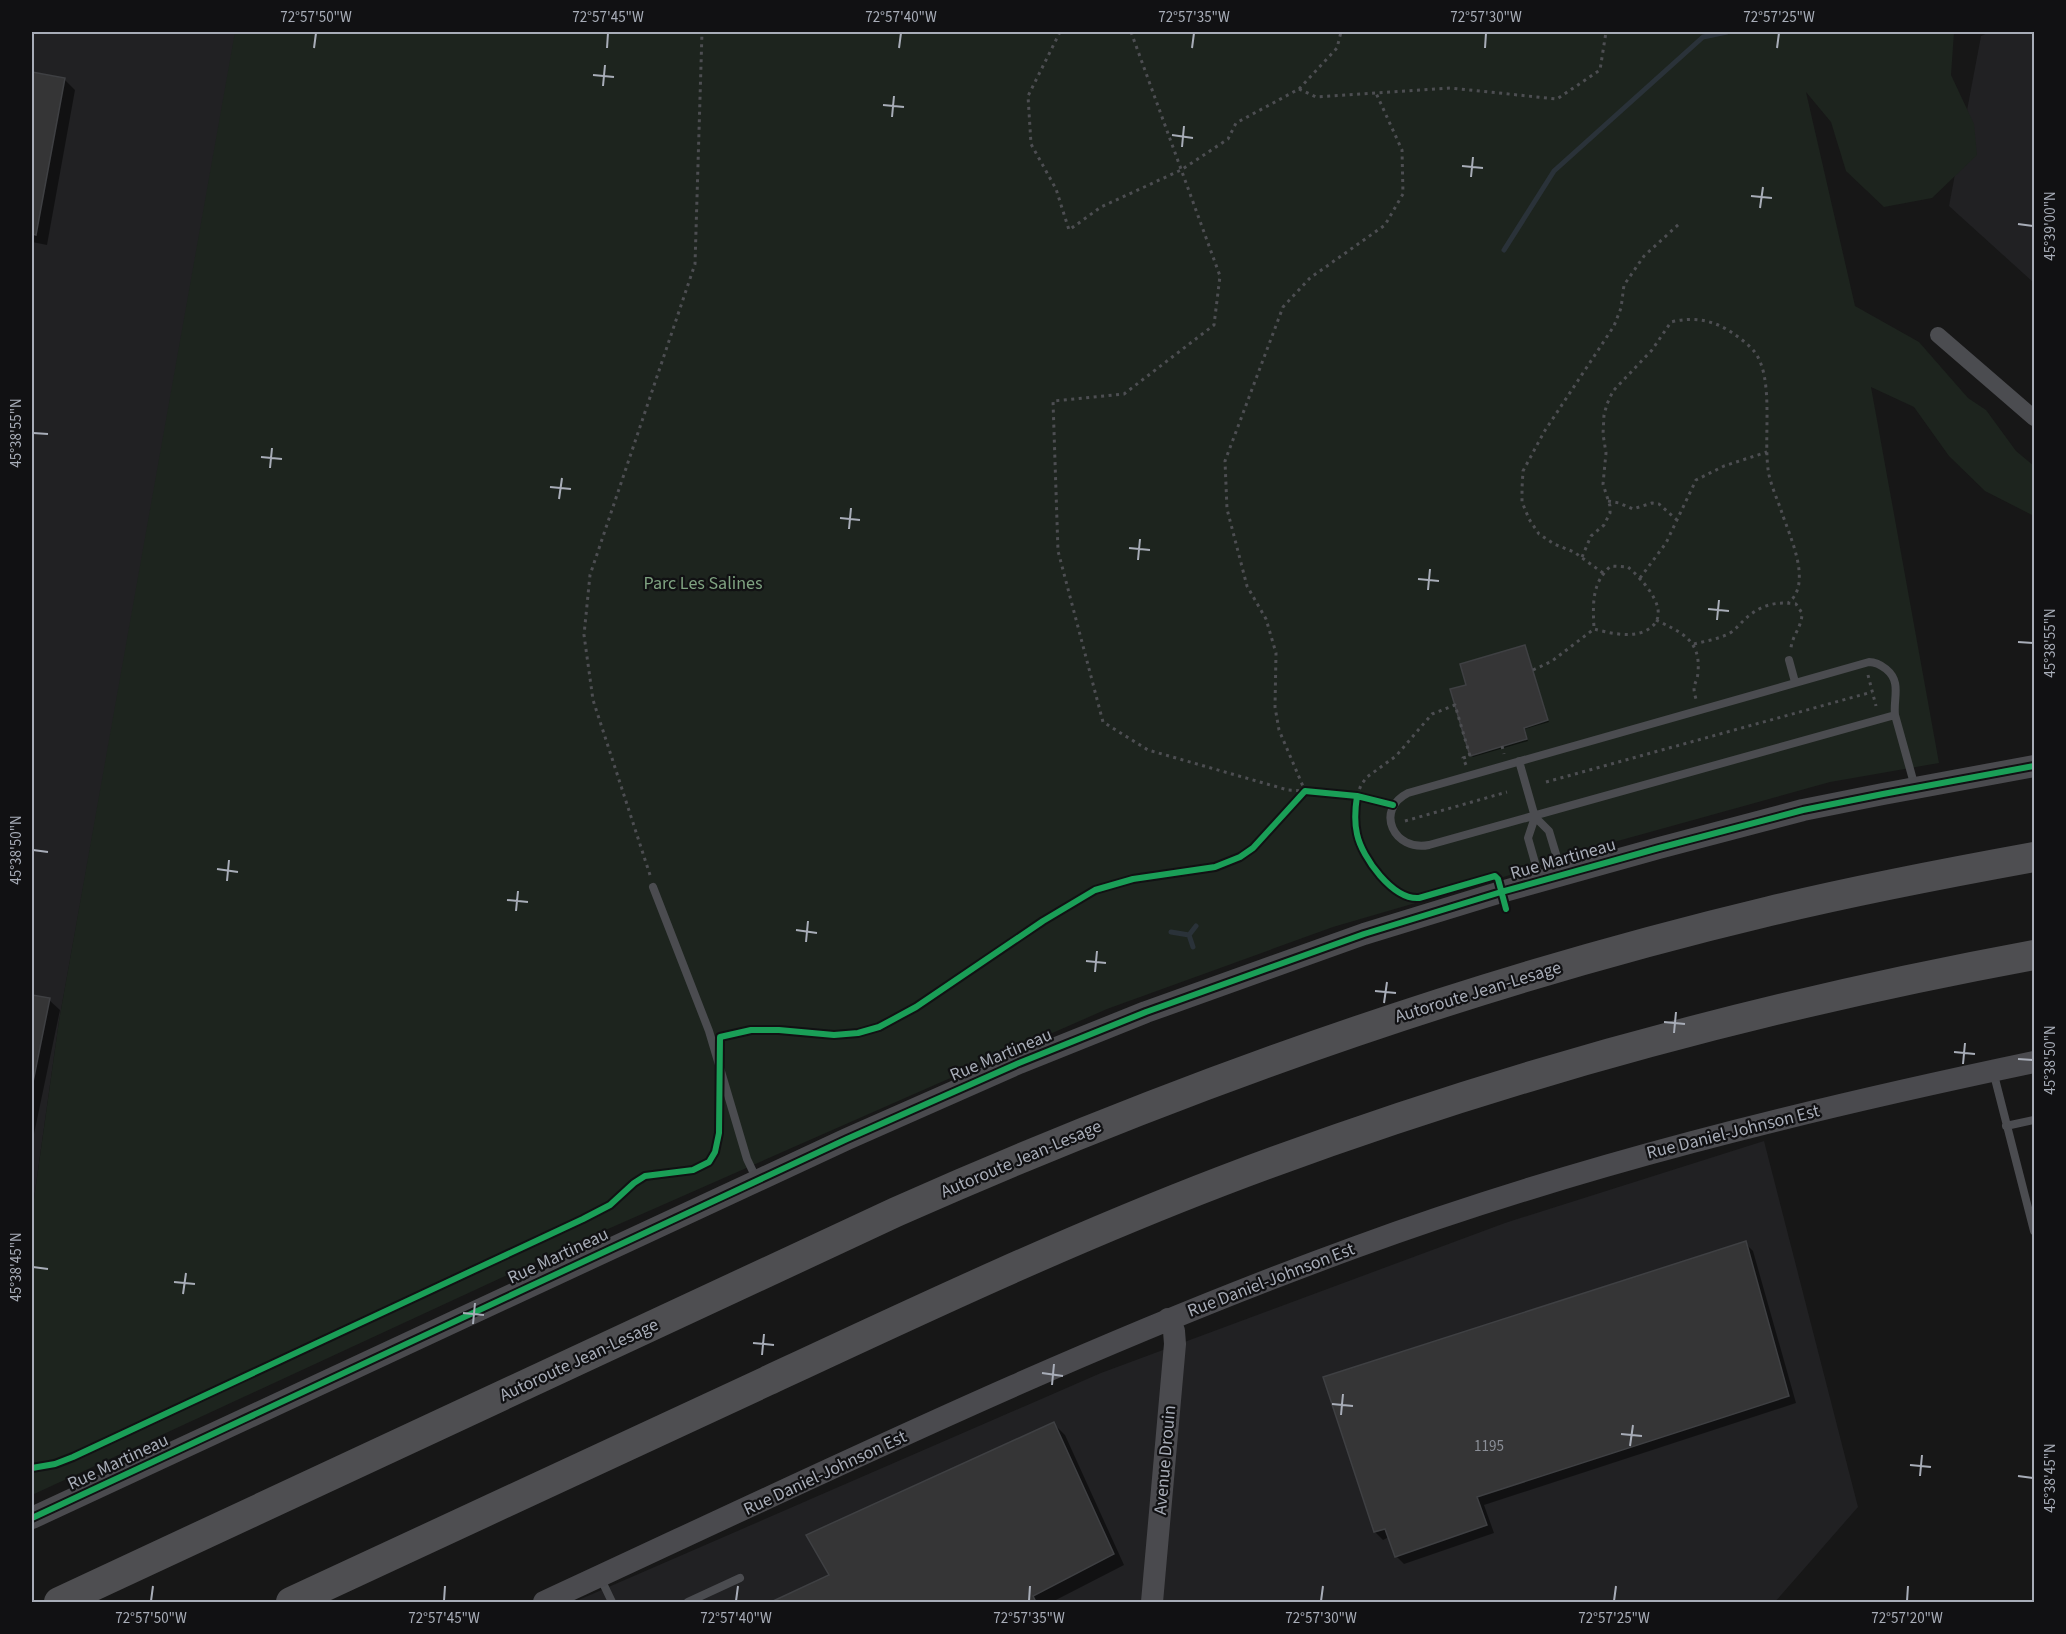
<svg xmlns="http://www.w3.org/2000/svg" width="2066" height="1634" font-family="'Source Sans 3',sans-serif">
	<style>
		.built { fill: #212123 }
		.green { fill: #1d241e }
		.shadow { fill: #0007 }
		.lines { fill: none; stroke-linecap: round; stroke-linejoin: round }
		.stream { stroke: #2a3239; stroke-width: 5 }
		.building { fill: #353536; stroke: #3f4043; stroke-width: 1.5 }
		.path { stroke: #4d4e52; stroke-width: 3; stroke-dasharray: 3 4.5; stroke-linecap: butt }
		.lane { stroke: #4b4c50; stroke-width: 8 }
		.street { stroke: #4b4c50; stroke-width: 16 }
		.secondary { stroke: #4a4a4e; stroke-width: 22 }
		.highway { stroke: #4e4e51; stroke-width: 30 }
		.cycleway-casing { stroke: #111113; stroke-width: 10 }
		.cycleway { stroke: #1a9f57; stroke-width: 6 }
		.ticks { fill: none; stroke: #a8adb8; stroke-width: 2 }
		.labels { text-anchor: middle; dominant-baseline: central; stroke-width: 4.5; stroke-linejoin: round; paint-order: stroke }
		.number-label { font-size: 15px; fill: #8b8f98 }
		.park-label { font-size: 18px; fill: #7fa381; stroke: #111113 }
		.street-label { font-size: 18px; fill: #a8adb8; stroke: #111113 }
		.neatline { fill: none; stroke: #a8adb8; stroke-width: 2 }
		.ticks-label { font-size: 15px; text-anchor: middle; fill: #a8adb8 }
	</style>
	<rect width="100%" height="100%" fill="#171717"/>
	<!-- built -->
	<path class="built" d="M 32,32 L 238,32 L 59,1021 L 32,1213 Z
		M 1990,32 L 2034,32 L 2034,283 L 1949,206 L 1981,36 Z
		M 1764,1141 L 1858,1507 L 1775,1602 L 574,1602 L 1101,1373 L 1505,1223 Z"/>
	<!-- green -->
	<path class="green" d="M 235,32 L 1954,32 L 1951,75 L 1974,124 L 1977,155 L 1932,198 L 1884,207 L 1846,171 L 1831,122 L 1806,92 L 1855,306 L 1919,342 L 1968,398 L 1986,410 L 2016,451 L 2034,466 L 2034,516 L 1985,491 L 1949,456 L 1914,407 L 1871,387 L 1939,763 L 1830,782 L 1596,847 L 1491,881 L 1333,927 L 1107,1009 L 583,1240 L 32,1495 L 32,1213 L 59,1021 Z"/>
	<!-- shadow -->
	<path class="shadow" d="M 32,73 L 64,79 L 75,90 L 47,245 L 32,242 Z
		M 1525,647 L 1549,722 L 1525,729 L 1528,741 L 1473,757 L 1471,755 L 1468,686 Z
		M 32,996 L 49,1000 L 60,1010 L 34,1134 L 32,1133 Z
		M 1745,1243 L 1753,1251 L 1796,1403 L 1484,1505 L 1494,1533 L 1404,1564 L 1396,1556 L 1389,1537 L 1383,1540 L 1375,1532 Z
		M 1054,1424 L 1065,1435 L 1124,1565 L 1052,1602 L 775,1602 L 831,1575 Z"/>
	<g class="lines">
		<!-- stream -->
		<path class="stream" d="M 1504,250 L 1554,171 L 1703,37 L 1727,32
			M 1171,932 L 1189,935 L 1196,926
			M 1189,935 L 1193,947"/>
	</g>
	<!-- building -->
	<path class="building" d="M 32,72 L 65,78 L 36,235 L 32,234 Z
		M 1525,645 L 1548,720 L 1524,728 L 1527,739 L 1470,756 L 1450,689 L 1466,685 L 1460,664 Z
		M 32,995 L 50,998 L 32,1087 Z
		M 1746,1241 L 1789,1396 L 1477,1497 L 1487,1525 L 1395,1557 L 1385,1529 L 1374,1532 L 1323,1377 Z
		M 1054,1422 L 1114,1554 L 1033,1596 L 1036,1602 L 771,1602 L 829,1575 L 806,1535 Z"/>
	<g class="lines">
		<!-- path -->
		<path class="path" d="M 1060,32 L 1028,96 L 1031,144 L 1056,189 L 1069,230 L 1101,207 L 1181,170 L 1228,139 L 1236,123 L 1299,89 L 1337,48 L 1341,32
			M 1131,32 L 1220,276 L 1214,325 L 1124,394 L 1053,401 L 1058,551 L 1103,722 L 1148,750 L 1288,790 L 1305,791 L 1279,730 L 1275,707 L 1276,653 L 1266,619 L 1247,586 L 1227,509 L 1225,461 L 1283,307 L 1310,278 L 1385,225 L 1403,194 L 1402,150 L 1376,93
			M 1299,89 L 1316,97 L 1450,88 L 1557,99 L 1600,70 L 1606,32
			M 1608,501 L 1619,503 L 1633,509 L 1652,503 L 1659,504 L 1677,520
			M 1582,557 L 1591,536 L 1604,525 L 1610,513 L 1610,506 L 1603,484 L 1606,453 L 1603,434 L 1604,415 L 1607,404 L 1613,391 L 1652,350 L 1671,322 C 1692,317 1709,319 1728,330 C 1737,336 1746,342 1753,350 C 1776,376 1762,441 1769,475 C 1772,488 1778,501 1782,513 C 1790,537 1813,584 1788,603
			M 1603,573 L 1574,552 L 1554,544 L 1539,534 L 1529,519 L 1522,502 L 1522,488 L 1523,471 L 1544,432 L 1614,326 L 1621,308 L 1624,285 L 1644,256 L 1679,224
			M 1640,578 L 1666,543 L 1696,480 L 1724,466 L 1767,452
			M 1656,620 C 1680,632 1701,639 1698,672 C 1697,686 1691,682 1696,699
			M 1694,644 C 1706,641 1719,639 1730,633 C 1736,629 1740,624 1744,620 C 1760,605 1775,601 1796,604 L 1802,613 C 1802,627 1792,636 1791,648
			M 1533,670 L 1552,661 L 1594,629 C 1609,633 1631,638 1645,631 C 1677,616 1643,580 1628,567 L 1611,566 C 1591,583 1593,605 1594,629
			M 1868,675 L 1876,706
			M 1502,746 L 1504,754
			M 1546,782 L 1872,692
			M 1357,796 L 1361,785 L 1367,777 L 1396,756 L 1432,714 L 1455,705 L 1470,756 L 1463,758 L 1466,765
			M 1405,821 L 1507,792
			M 650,875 L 593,700 L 584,635 L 590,575 L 695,264 L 702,32"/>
		<!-- lane -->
		<path class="lane" d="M 1789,660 L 1795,682
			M 1869,662 C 1876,662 1881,665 1886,669 C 1902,682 1893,698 1895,715 L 1429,845 C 1394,852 1374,810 1408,793 Z
			M 1895,715 L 1915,787
			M 1519,761 L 1535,817 L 1549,831 L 1562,874
			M 1535,817 L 1528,838 L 1540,880
			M 653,887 L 709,1031 L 747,1159 L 757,1180
			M 1993,1071 L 2034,1231
			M 2006,1126 L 2034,1120
			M 601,1579 L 612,1602
			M 688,1602 L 740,1578"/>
		<!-- street -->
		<path class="street" d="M 1938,335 L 2034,418"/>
		<!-- secondary -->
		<path class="secondary" d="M 32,1518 L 847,1139 L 1019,1063 L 1146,1012 L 1364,934 L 1501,892 L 1659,848 L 1803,810 L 1883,794 L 2034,766
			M 544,1602 C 812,1478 1078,1348 1356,1247 C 1577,1166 1805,1110 2034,1062
			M 1152,1602 L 1175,1344 L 1174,1331 L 1168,1319"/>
		<!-- highway -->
		<path class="highway" d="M 59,1602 L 896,1212 C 1178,1087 1469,983 1770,911 C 1857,890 1946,873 2034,857
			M 291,1602 C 450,1528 609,1454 767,1381 C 917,1311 1068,1240 1222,1181 C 1485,1081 1758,1006 2034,955"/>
		<defs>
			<path id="cycleway" d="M 1357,796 C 1355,809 1354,821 1357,834 C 1362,858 1393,900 1419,898 L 1495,876 L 1498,879 L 1506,909
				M 32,1468 L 55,1464 L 73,1457 L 583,1219 L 610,1205 L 634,1183 L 645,1176 L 693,1170 L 709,1162 L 715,1152 L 719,1133 L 720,1037 L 751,1030 L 779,1030 L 834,1035 L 858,1033 L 879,1027 L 916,1007 L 1043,921 L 1095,890 L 1133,879 L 1215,867 L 1240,857 L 1253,848 L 1305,791 L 1357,796 L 1393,805
				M 32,1518 L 847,1139 L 1019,1063 L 1146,1012 L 1364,934 L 1501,892 L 1659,848 L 1803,810 L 1883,794 L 2034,766"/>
		</defs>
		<!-- cycleway casing -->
		<use href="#cycleway" class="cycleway-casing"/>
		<!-- cycleway -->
		<use href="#cycleway" class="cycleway"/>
	</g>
	<!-- ticks -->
	<path class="ticks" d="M 314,48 L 316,33M 607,48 L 608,33M 899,48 L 901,33M 1192,48 L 1194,33M 1485,48 L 1486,33M 1777,48 L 1779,33M 593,75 L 614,77M 603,86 L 605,65M 883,105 L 904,107M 892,117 L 894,96M 1172,135 L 1193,138M 1182,147 L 1184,126M 1462,166 L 1483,168M 1471,177 L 1473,157M 1751,196 L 1772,198M 1760,208 L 1763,187M 2018,224 L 2033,226M 33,433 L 48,434M 261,457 L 282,459M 270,468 L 272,448M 550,487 L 571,489M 559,499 L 562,478M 840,518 L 860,520M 849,529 L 851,508M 1129,548 L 1150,550M 1138,560 L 1140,539M 1418,579 L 1439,581M 1428,590 L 1430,569M 1708,609 L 1729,611M 1717,620 L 1719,600M 2018,642 L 2033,643M 33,850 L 48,852M 217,869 L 238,872M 227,881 L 229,860M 507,900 L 528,902M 516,911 L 518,891M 796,930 L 817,933M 806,942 L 808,921M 1086,961 L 1106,963M 1095,972 L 1097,951M 1375,991 L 1396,993M 1384,1003 L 1387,982M 1664,1022 L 1685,1024M 1674,1033 L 1676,1012M 1954,1052 L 1975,1054M 2018,1059 L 2033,1060M 1963,1064 L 1965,1043M 33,1267 L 48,1269M 174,1282 L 195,1284M 183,1294 L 186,1273M 463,1313 L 484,1315M 473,1324 L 475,1303M 753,1343 L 774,1345M 762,1355 L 764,1334M 1042,1373 L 1063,1376M 1052,1385 L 1054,1364M 1332,1404 L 1353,1406M 1341,1415 L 1343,1394M 1621,1434 L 1642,1436M 1630,1446 L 1633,1425M 1910,1465 L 1931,1467M 1920,1476 L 1922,1455M 2018,1476 L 2033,1478M 151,1601 L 153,1586M 444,1601 L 445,1586M 736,1601 L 738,1586M 1029,1601 L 1030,1586M 1321,1601 L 1323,1586M 1614,1601 L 1616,1586M 1907,1601 L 1908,1586"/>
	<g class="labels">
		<!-- number labels -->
		<g class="number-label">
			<text x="1489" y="1446">1195</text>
		</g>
		<!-- park labels -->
		<g class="park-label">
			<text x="703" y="583">Parc Les Salines</text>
		</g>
		<!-- street labels -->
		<g class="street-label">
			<text transform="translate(1563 859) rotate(-16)">Rue Martineau</text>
			<text transform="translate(1478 992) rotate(-17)">Autoroute Jean-Lesage</text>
			<text transform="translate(1001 1055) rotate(-23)">Rue Martineau</text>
			<text transform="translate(1733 1132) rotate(-14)">Rue Daniel-Johnson Est</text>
			<text transform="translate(1021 1159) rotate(-23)">Autoroute Jean-Lesage</text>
			<text transform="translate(558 1256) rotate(-25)">Rue Martineau</text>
			<text transform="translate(1271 1280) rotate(-21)">Rue Daniel-Johnson Est</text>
			<text transform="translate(579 1360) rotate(-25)">Autoroute Jean-Lesage</text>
			<text transform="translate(1165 1460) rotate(-85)">Avenue Drouin</text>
			<text transform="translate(118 1462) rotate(-25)">Rue Martineau</text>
			<text transform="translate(825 1473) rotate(-25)">Rue Daniel-Johnson Est</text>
		</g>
	</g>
	<!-- border -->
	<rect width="2066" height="1634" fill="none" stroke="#111113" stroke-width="66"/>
	<rect x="33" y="33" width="2000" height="1568" class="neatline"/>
	<g class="ticks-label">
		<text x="316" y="22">72°57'50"W</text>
		<text x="608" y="22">72°57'45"W</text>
		<text x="901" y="22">72°57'40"W</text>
		<text x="1194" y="22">72°57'35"W</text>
		<text x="1486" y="22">72°57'30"W</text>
		<text x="1779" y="22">72°57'25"W</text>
		<text transform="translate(2050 226) rotate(-90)" y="5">45°39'00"N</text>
		<text transform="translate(16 433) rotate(-90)" y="5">45°38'55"N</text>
		<text transform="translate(2050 643) rotate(-90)" y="5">45°38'55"N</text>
		<text transform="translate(16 850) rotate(-90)" y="5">45°38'50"N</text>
		<text transform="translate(2050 1060) rotate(-90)" y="5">45°38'50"N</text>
		<text transform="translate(16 1267) rotate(-90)" y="5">45°38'45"N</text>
		<text transform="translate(2050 1478) rotate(-90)" y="5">45°38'45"N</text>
		<text x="151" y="1623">72°57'50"W</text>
		<text x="444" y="1623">72°57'45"W</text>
		<text x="736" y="1623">72°57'40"W</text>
		<text x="1029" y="1623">72°57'35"W</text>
		<text x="1321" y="1623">72°57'30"W</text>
		<text x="1614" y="1623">72°57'25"W</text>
		<text x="1907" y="1623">72°57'20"W</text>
	</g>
</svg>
